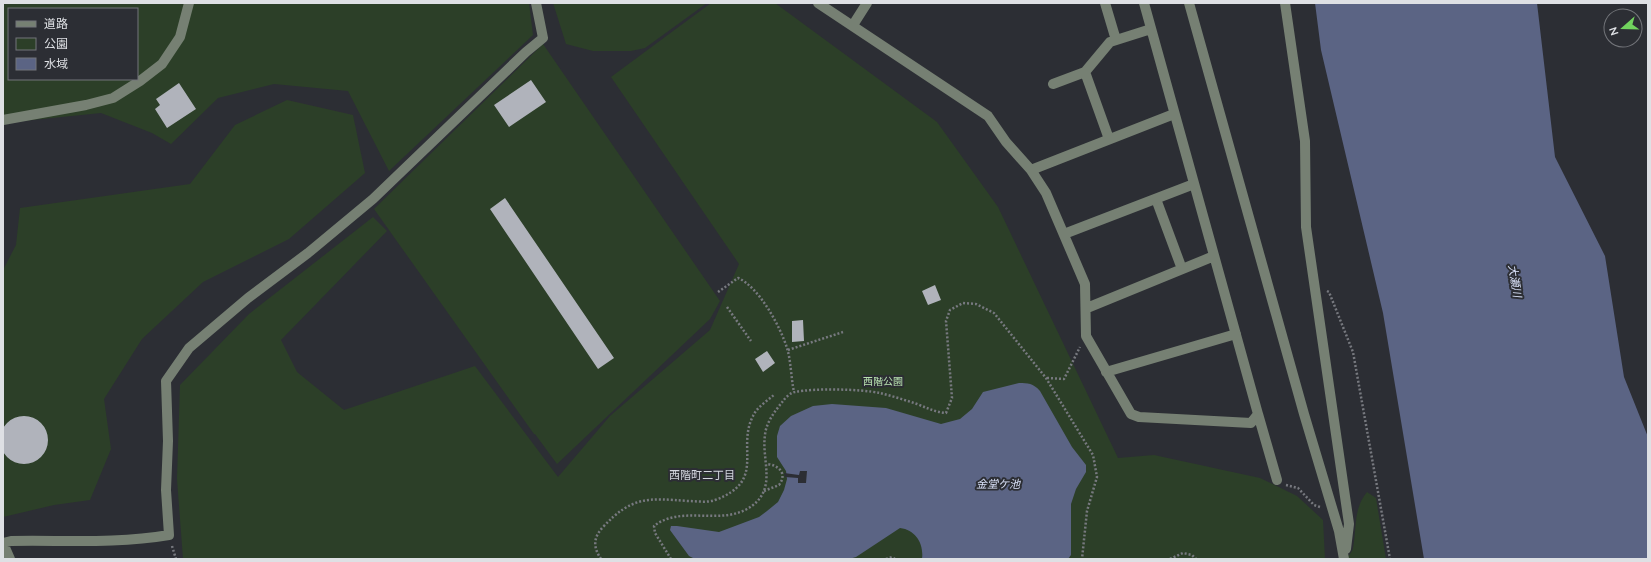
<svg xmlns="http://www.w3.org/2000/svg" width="1651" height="562" font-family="Quicksand,'Noto Sans JP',sans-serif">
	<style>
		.green { fill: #2c3f28; fill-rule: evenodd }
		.water { fill: #5b6484 }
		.pier { fill: #2c2e34 }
		.building { fill: #b0b3bb }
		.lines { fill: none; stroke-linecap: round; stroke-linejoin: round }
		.path { stroke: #77797f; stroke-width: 2.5; stroke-dasharray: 2 2; stroke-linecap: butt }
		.minor { stroke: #768073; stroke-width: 10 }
		.labels { text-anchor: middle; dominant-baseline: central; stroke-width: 4; stroke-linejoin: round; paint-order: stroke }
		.park-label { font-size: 10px; fill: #b8e2b0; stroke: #2c2e34 }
		.water-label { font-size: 11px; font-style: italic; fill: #d9e1f8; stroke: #2c2e34 }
		.neighbourhood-label { font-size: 11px; fill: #d3d6de; stroke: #2c2e34 }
	</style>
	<rect width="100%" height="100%" fill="#2c2e34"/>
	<!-- green -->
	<path class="green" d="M 3,3 L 529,3 L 533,35 L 389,171 L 348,91 L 274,84 L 218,98 L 171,144 L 152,133 L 101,113 L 3,123 ZM 9,9 L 137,9 L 137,79 L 9,79 Z
		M 553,3 L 707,3 L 645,48 L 631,51 L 593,51 L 566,44 Z
		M 711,3 L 775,3 L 937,122 L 998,207 L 1118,458 L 1154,455 L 1260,478 L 1297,496 L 1323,520 L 1325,559 L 183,559 L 177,479 L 180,385 L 249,314 L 373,217 L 387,231 L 281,340 L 297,372 L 344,410 L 475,366 L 558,477 L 610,416 L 710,330 L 739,264 L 611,77 Z
		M 543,44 L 720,301 L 710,319 L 557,464 L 535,434 L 534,434 L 374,209 Z
		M 287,100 L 353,115 L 365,173 L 289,239 L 203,282 L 142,339 L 104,399 L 111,449 L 90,500 L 54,505 L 3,517 L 3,270 L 16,245 L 20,208 L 190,184 L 235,125 Z
		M 1367,492 L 1376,498 L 1386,559 L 1347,559 C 1348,555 1352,553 1353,548 C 1357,528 1353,509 1367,492 Z"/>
	<!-- water -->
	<path class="water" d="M 1315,3 L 1537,3 L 1555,157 L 1605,256 L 1624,377 L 1648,437 L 1648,559 L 1424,559 L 1383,313 L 1321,50 Z
		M 1019,383 C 1028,383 1033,383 1040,391 L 1072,447 L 1086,465 L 1086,472 L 1076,489 L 1071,504 L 1071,555 L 1068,559 L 922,559 C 924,544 916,530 900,528 L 856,557 L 849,559 L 695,559 L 689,556 L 670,530 L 671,526 L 677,526 L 719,532 L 759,517 L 767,511 L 778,502 L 784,490 L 787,479 L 786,471 L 777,457 L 777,436 L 780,426 L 791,416 L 813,406 L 832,404 L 886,408 L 941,424 L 960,419 L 972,409 L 983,392 Z"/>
	<!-- pier -->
	<path class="pier" d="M 800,471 L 807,471 L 806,483 L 798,483 L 798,478 L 785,477 L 784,473 L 799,475 Z"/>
	<!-- building -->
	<path class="building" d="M 531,80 L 546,102 L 509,127 L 494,105 Z
		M 179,83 L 196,109 L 167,128 L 155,109 L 160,105 L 156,99 Z
		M 505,198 L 614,358 L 598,369 L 490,209 Z
		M 935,285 L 941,300 L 928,305 L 922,291 Z
		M 803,320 L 804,341 L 792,342 L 792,321 Z
		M 767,351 L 775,363 L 763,372 L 755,359 Z
		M0 440a24 24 0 1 1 48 0a24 24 0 1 1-48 0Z"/>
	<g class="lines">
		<!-- path -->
		<path class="path" d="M 1327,291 L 1329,292 L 1353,352 L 1390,559
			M 718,292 L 738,278 C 759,287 780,326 787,348 C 791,361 791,378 794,392
			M 727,307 L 751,341
			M 788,350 L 843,332
			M 1047,378 L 1064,379 L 1080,347
			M 1286,485 L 1298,488 L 1314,505 L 1320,507
			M 764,491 L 779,485 C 788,473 778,465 767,464
			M 172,546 L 176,559
			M 601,559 C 593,547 593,538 603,527 C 632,496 648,498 688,501 C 697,501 707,503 715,500 C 767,481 736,449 753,416 C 757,407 767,401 774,395
			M 671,559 L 655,533 L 654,526 C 681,505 718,525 747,509 C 779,491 761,461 765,435 C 766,422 776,410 783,401 C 786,397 791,392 795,392 C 815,388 860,389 880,393 C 892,396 905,400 917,404 C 927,408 935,412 946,413 L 952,398 L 946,321 L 950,310 L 963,303 L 976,304 L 994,313 L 1046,378 L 1093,455 L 1097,477 L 1087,511 L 1082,559
			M 886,559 L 892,557 L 895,559
			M 1170,559 L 1183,553 L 1192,555 L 1196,559"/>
		<!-- minor -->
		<path class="minor" d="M 818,3 L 988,116 L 1006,142 L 1031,170 L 1046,193 L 1085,284 L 1086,336 L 1131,414 L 1139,417 L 1251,423 L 1258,414 L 1144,3
			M 1105,3 L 1116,40
			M 1189,3 L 1304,414 L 1339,531 L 1344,559
			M 1285,3 L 1305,141 L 1306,227 L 1349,524 L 1346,549
			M 853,25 L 867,3
			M 1053,84 L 1085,72
			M 3,120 L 86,105 L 113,98 L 140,81 L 162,64 L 180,37 L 189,3
			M 1109,139 L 1085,72 L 1110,42 L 1151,29
			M 1031,170 L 1174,114
			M 1156,199 L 1182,269
			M 1064,234 L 1194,184
			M 1087,308 L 1214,256
			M 1106,372 L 1236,334
			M 1258,414 L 1277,480
			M 3,543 L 11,541 C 64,540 116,544 169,535 L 166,490 L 168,441 L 166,381 L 189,348 L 248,298 L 308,253 L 373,199 L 526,52 L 543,38 L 536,3
			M 3,543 L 10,559"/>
	</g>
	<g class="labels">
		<!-- park labels -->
		<g class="park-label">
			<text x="883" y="381">西階公園</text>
		</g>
		<!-- water labels -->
		<g class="water-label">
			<text transform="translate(1515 281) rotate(81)">大瀬川</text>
			<text x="998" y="484">金堂ケ池</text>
		</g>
		<!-- neighbourhood labels -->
		<g class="neighbourhood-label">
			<text x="702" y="475">西階町二丁目</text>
		</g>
	</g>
	<!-- border -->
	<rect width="1651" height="562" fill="none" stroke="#dee0e4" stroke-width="8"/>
	<!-- legend -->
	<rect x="8" y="8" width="130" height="72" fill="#2c2e34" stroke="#73757a"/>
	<rect x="16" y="21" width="20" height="6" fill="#768073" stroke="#73757a"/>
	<text x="44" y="28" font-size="12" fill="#dee0e4">道路</text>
	<rect x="16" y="38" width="20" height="12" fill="#2c3f28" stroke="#73757a"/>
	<text x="44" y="48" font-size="12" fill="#dee0e4">公園</text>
	<rect x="16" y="58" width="20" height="12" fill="#5b6484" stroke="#73757a"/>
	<text x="44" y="68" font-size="12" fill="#dee0e4">水域</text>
	<!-- north arrow -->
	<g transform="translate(1623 28) rotate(250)"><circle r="19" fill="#2c2e34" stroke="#73757a"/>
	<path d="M0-3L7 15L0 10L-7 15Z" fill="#71d35e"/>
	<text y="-6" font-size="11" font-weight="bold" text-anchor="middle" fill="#dee0e4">N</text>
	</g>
</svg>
